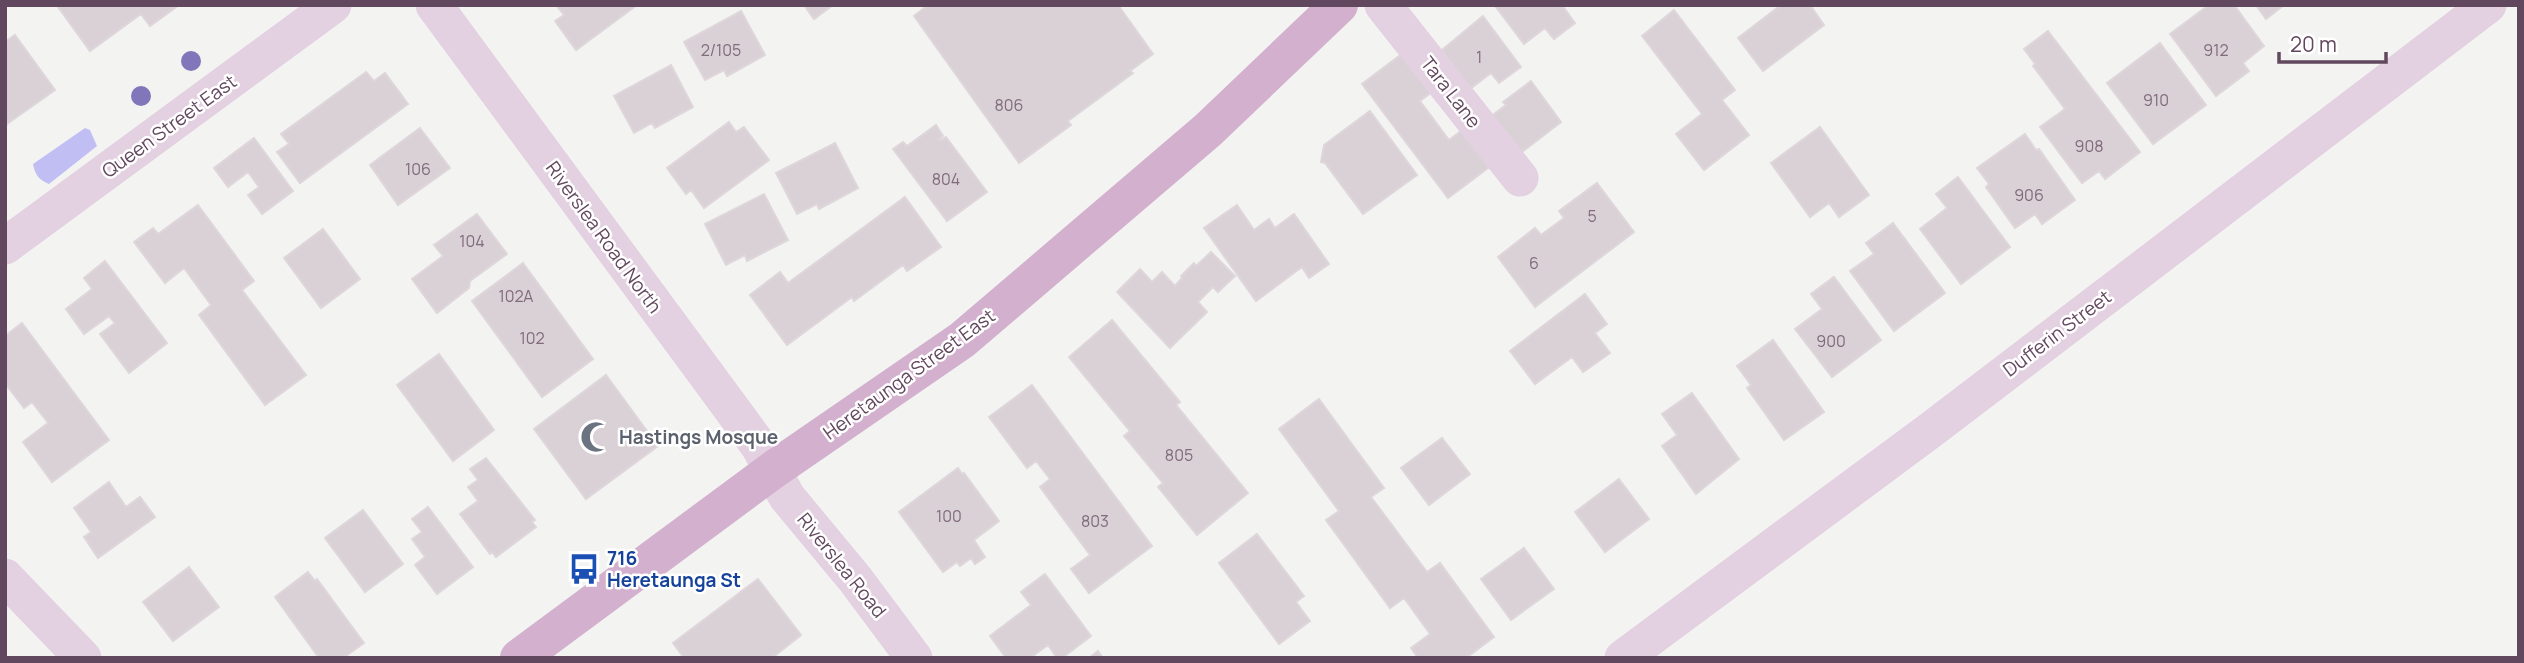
<svg xmlns="http://www.w3.org/2000/svg" width="2524" height="663" font-family="Manrope,sans-serif">
	<style>
		.green { fill: #c1bef4 }
		.building { fill: #dad1d7; stroke: #ded6db; stroke-width: 2 }
		.lines { fill: none; stroke-linecap: round; stroke-linejoin: round }
		.minor { stroke: #e3d0e0; stroke-width: 37 }
		.major { stroke: #d3b0cd; stroke-width: 38 }
		.tree { fill: #8176ba }
		.labels { text-anchor: middle; dominant-baseline: central; stroke-width: 5; stroke-linejoin: round; paint-order: stroke }
		.number-label { font-size: 16px; fill: #806a7c }
		.street-label { font-size: 19px; fill: #62485e; stroke: #fff }
		.worship-label { font-size: 19px; font-weight: bold; fill: #5b616d; stroke: #fff; text-anchor: start }
		.transit-label { font-size: 19px; font-weight: bold; fill: #164399; stroke: #fff; text-anchor: start }
	</style>
	<rect width="100%" height="100%" fill="#f3f4f2"/>
	<!-- green -->
	<path class="green" d="M 85,128 L 90,130 L 97,146 L 49,184 C 39,180 35,175 33,164 Z"/>
	<!-- building -->
	<path class="building" d="M 61,5 L 179,5 L 150,26 L 141,14 L 90,51 L 58,7 Z
		M 556,5 L 637,5 L 576,50 L 555,21 L 564,15 Z
		M 804,5 L 833,5 L 814,19 Z
		M 928,5 L 1118,5 L 1153,54 L 1130,71 L 1133,73 L 1068,121 L 1071,125 L 1019,163 L 914,16 Z
		M 1498,5 L 1562,5 L 1575,23 L 1554,39 L 1545,28 L 1524,44 L 1496,7 Z
		M 1781,5 L 1810,5 L 1824,25 L 1763,71 L 1738,38 Z
		M 2209,5 L 2234,5 L 2264,46 L 2243,63 L 2249,71 L 2216,96 L 2170,34 Z
		M 2256,5 L 2284,5 L 2266,19 Z
		M 1674,10 L 1735,90 L 1722,100 L 1749,135 L 1704,170 L 1676,134 L 1702,114 L 1642,36 Z
		M 741,11 L 765,55 L 727,76 L 724,70 L 705,80 L 684,42 Z
		M 1483,16 L 1521,67 L 1499,83 L 1491,73 L 1470,89 L 1442,50 Z
		M 2048,31 L 2140,152 L 2105,179 L 2099,171 L 2082,183 L 2040,127 L 2065,109 L 2033,66 L 2035,64 L 2024,49 Z
		M 15,35 L 55,90 L 7,124 L 5,122 L 5,42 Z
		M 2160,43 L 2206,105 L 2153,144 L 2107,83 Z
		M 1407,50 L 1436,89 L 1420,101 L 1449,140 L 1465,128 L 1492,165 L 1448,198 L 1362,84 Z
		M 671,65 L 693,107 L 655,128 L 652,123 L 634,133 L 614,96 Z
		M 366,72 L 374,81 L 385,73 L 408,104 L 300,183 L 277,152 L 289,144 L 281,134 Z
		M 1531,81 L 1561,122 L 1518,155 L 1490,117 L 1506,105 L 1503,102 Z
		M 1370,111 L 1417,175 L 1363,214 L 1325,163 L 1321,162 L 1324,145 Z
		M 729,122 L 736,132 L 744,127 L 769,160 L 704,208 L 691,190 L 686,194 L 667,168 Z
		M 936,125 L 943,136 L 939,139 L 941,140 L 946,137 L 987,192 L 947,221 L 893,149 L 903,142 L 907,146 Z
		M 1820,127 L 1869,195 L 1839,217 L 1829,203 L 1810,217 L 1771,163 Z
		M 420,128 L 450,168 L 398,205 L 370,165 Z
		M 2025,134 L 2036,150 L 2039,149 L 2075,200 L 2042,224 L 2035,214 L 2015,228 L 1986,187 L 1989,184 L 1977,168 Z
		M 254,138 L 293,191 L 262,214 L 248,195 L 259,187 L 248,172 L 228,187 L 214,168 Z
		M 835,143 L 858,188 L 819,209 L 817,204 L 797,214 L 776,173 Z
		M 1958,177 L 2010,247 L 1961,284 L 1920,229 L 1947,208 L 1936,194 Z
		M 1597,183 L 1634,232 L 1535,307 L 1498,257 L 1535,228 L 1541,235 L 1564,218 L 1559,211 Z
		M 764,194 L 788,240 L 747,261 L 745,255 L 726,265 L 705,224 Z
		M 905,197 L 941,247 L 907,271 L 903,265 L 854,301 L 852,297 L 787,345 L 750,295 L 780,272 L 788,283 Z
		M 198,205 L 254,281 L 242,290 L 306,375 L 265,405 L 199,315 L 211,305 L 184,268 L 165,283 L 134,242 L 153,228 L 158,234 Z
		M 1237,205 L 1254,230 L 1269,219 L 1275,228 L 1294,214 L 1329,264 L 1309,278 L 1302,267 L 1256,301 L 1204,228 Z
		M 477,214 L 507,254 L 470,281 L 469,288 L 437,313 L 412,279 L 443,256 L 434,245 Z
		M 1893,223 L 1945,293 L 1894,331 L 1850,271 L 1874,254 L 1866,243 Z
		M 323,229 L 360,279 L 321,308 L 284,258 Z
		M 1211,252 L 1235,276 L 1218,292 L 1213,287 L 1198,302 L 1207,312 L 1170,348 L 1117,292 L 1140,269 L 1152,282 L 1162,272 L 1175,286 L 1182,278 L 1181,276 L 1194,263 L 1196,266 Z
		M 105,261 L 167,343 L 129,373 L 100,334 L 115,323 L 109,316 L 84,334 L 66,309 L 92,289 L 84,278 Z
		M 523,263 L 593,359 L 542,397 L 472,301 Z
		M 1834,277 L 1881,340 L 1832,377 L 1795,329 L 1822,309 L 1811,294 Z
		M 1585,294 L 1607,324 L 1595,333 L 1610,353 L 1583,372 L 1572,357 L 1535,384 L 1510,351 Z
		M 1112,320 L 1180,402 L 1176,405 L 1248,493 L 1197,535 L 1158,487 L 1163,483 L 1124,436 L 1130,431 L 1069,357 Z
		M 22,323 L 109,440 L 52,482 L 23,442 L 48,423 L 32,402 L 24,408 L 5,383 L 5,336 Z
		M 1773,340 L 1824,412 L 1784,440 L 1747,388 L 1751,385 L 1737,366 Z
		M 439,354 L 494,430 L 453,461 L 397,385 Z
		M 606,375 L 658,446 L 586,499 L 534,429 Z
		M 1032,385 L 1152,546 L 1089,593 L 1071,569 L 1090,555 L 1040,487 L 1050,479 L 1036,461 L 1027,468 L 989,417 Z
		M 1692,393 L 1739,459 L 1696,494 L 1662,446 L 1677,435 L 1662,414 Z
		M 1319,399 L 1384,488 L 1371,497 L 1427,572 L 1440,563 L 1494,637 L 1466,658 L 1418,658 L 1411,648 L 1430,634 L 1404,598 L 1390,608 L 1326,520 L 1339,511 L 1279,429 Z
		M 1442,438 L 1470,474 L 1429,505 L 1401,468 Z
		M 486,458 L 535,520 L 532,522 L 536,527 L 496,557 L 492,552 L 490,554 L 460,514 L 478,501 L 468,487 L 478,480 L 470,469 Z
		M 958,468 L 962,474 L 964,473 L 999,521 L 974,540 L 985,557 L 975,564 L 971,558 L 960,566 L 957,562 L 943,572 L 899,512 Z
		M 1619,479 L 1649,519 L 1605,552 L 1575,512 Z
		M 109,482 L 126,507 L 140,497 L 155,517 L 98,558 L 84,537 L 91,532 L 74,508 Z
		M 428,507 L 473,567 L 437,594 L 415,565 L 425,557 L 412,539 L 422,532 L 412,519 Z
		M 363,510 L 403,564 L 365,592 L 325,538 Z
		M 1257,534 L 1304,596 L 1296,602 L 1310,621 L 1279,644 L 1219,563 Z
		M 1524,548 L 1554,589 L 1511,620 L 1481,579 Z
		M 189,567 L 219,607 L 173,641 L 143,602 Z
		M 308,572 L 315,581 L 317,579 L 364,643 L 343,658 L 319,658 L 275,597 Z
		M 1045,574 L 1091,636 L 1062,658 L 1057,658 L 1048,645 L 1030,658 L 1006,658 L 990,636 L 1031,605 L 1021,592 Z
		M 758,579 L 801,635 L 772,658 L 684,658 L 673,643 Z
		M 1098,651 L 1103,658 L 1089,658 Z"/>
	<g class="lines">
		<!-- minor -->
		<path class="minor" d="M 434,5 L 759,446 L 787,497 L 855,579 L 914,658
			M 1383,5 L 1520,178
			M 5,246 L 333,5
			M 5,577 L 83,658
			M 1623,658 L 1932,429 L 2488,5"/>
		<!-- major -->
		<path class="major" d="M 519,658 L 773,470 L 962,340 L 1208,130 L 1339,5"/>
	</g>
	<!-- trees -->
	<g class="tree">
		<circle cx="191" cy="61" r="10"/>
		<circle cx="141" cy="96" r="10"/>
	</g>
	<!-- icons -->
	<defs>
		<symbol id="mosque-bare" viewBox="-9 -9 18 18"><path d="M3.5-4.9A6 6 0 1 0 3.5 4.9A5 5 0 1 1 3.5-4.9Z" fill="#6b7280" stroke="#fff" stroke-width="2.5" paint-order="stroke"/></symbol>
		<symbol id="bus-bare" viewBox="-9 -9 18 18"><path d="M-5-6H5V4H4V6H2V4H-2V6H-4V4H-5ZM-3.5-4V0h7V-4ZM-3.5 1.2v1.5H-2V1.2ZM2 1.2v1.5H3.5V1.2Z" fill="#1a4fb4" stroke="#fff" stroke-width="2.5" paint-order="stroke"/></symbol>
	</defs>
	<g fill-rule="evenodd">
		<use href="#mosque-bare" x="574" y="415" width="44" height="44"/>
		<use href="#bus-bare" x="562" y="547" width="44" height="44"/>
	</g>
	<g class="labels">
		<!-- number labels -->
		<g class="number-label">
			<text x="721" y="50">2/105</text>
			<text x="2216" y="50">912</text>
			<text x="1479" y="57">1</text>
			<text x="2156" y="100">910</text>
			<text x="1009" y="105">806</text>
			<text x="2089" y="146">908</text>
			<text x="418" y="169">106</text>
			<text x="946" y="179">804</text>
			<text x="2029" y="195">906</text>
			<text x="1592" y="216">5</text>
			<text x="472" y="241">104</text>
			<text x="1534" y="263">6</text>
			<text x="516" y="296">102A</text>
			<text x="532" y="338">102</text>
			<text x="1831" y="341">900</text>
			<text x="1179" y="455">805</text>
			<text x="949" y="516">100</text>
			<text x="1095" y="521">803</text>
		</g>
		<!-- street labels -->
		<g class="street-label">
			<text transform="translate(1451 92) rotate(52)">Tara Lane</text>
			<text transform="translate(169 126) rotate(-36)">Queen Street East</text>
			<text transform="translate(604 237) rotate(54)">Riverslea Road North</text>
			<text transform="translate(2057 333) rotate(-37)">Dufferin Street</text>
			<text transform="translate(909 374) rotate(-36)">Heretaunga Street East</text>
			<text transform="translate(842 565) rotate(51)">Riverslea Road</text>
		</g>
		<!-- worship labels -->
		<g class="worship-label">
			<text x="619" y="437">Hastings Mosque</text>
		</g>
		<!-- transit labels -->
		<g class="transit-label">
			<text x="607" y="558">716<tspan x="607" dy="22">Heretaunga St</tspan></text>
		</g>
	</g>
	<!-- border -->
	<rect width="2524" height="663" fill="none" stroke="#62485e" stroke-width="14"/>
	<!-- scale -->
	<path d="M2279 52v10h107v-10" fill="none" stroke="#62485e" stroke-width="3.5"/>
	<text x="2290" y="52" font-size="21" fill="#62485e" stroke="#ffffff" stroke-width="5" paint-order="stroke">20 m</text>
</svg>
